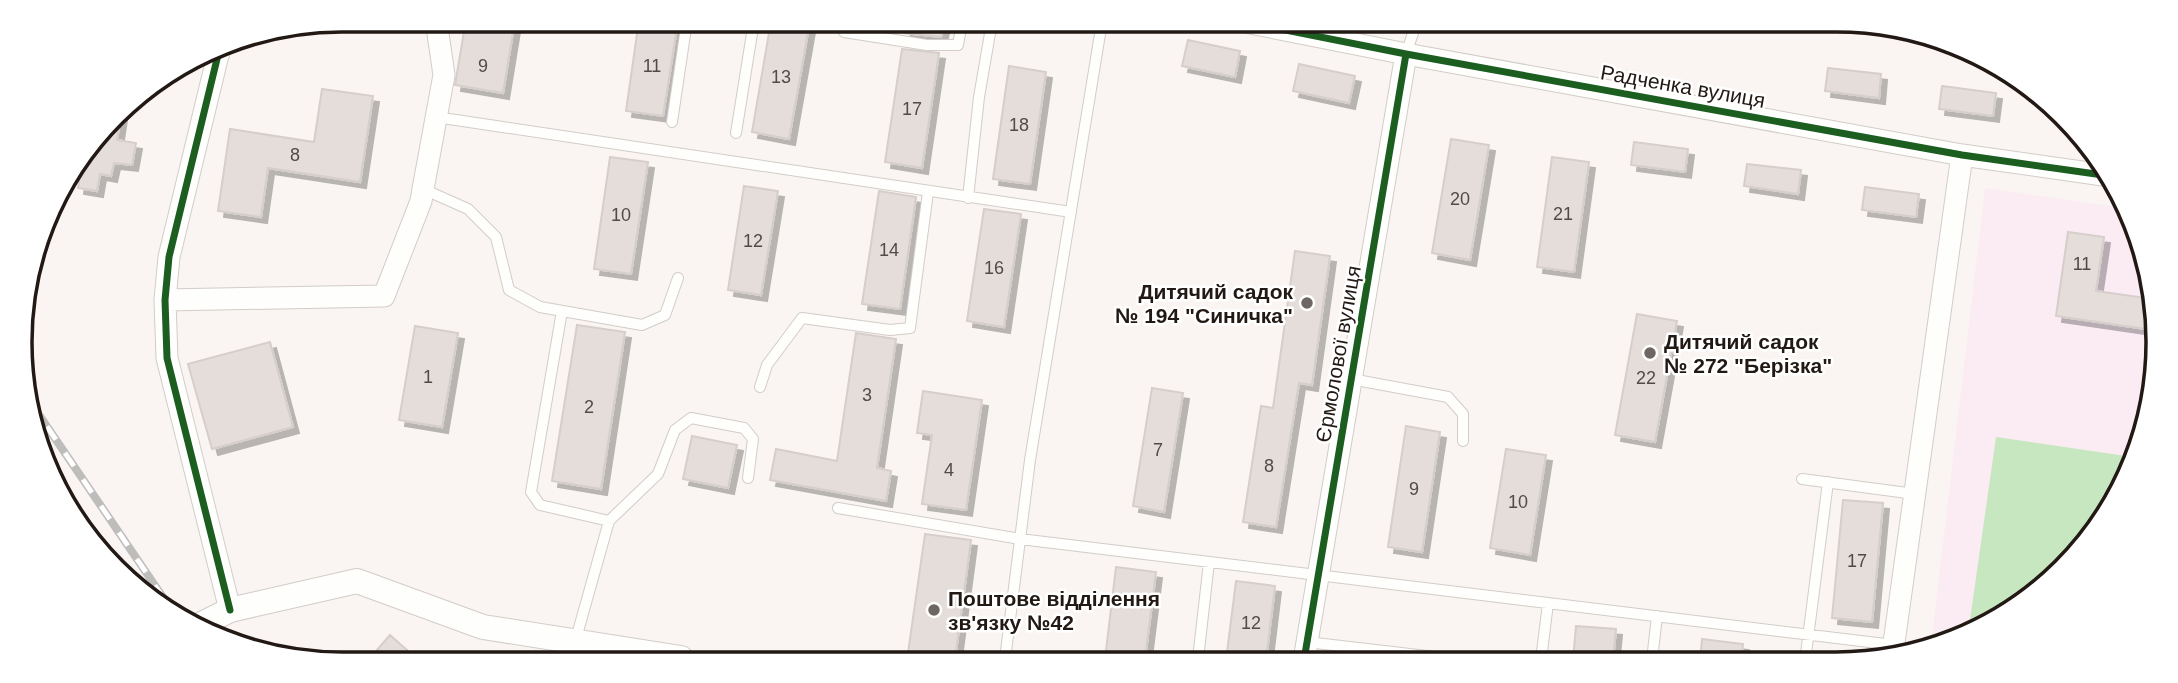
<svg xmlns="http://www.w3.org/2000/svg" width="2178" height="683" font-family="Helvetica,sans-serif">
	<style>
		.education { fill: #fbecf3 }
		.green { fill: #c7e7c0 }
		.building { fill: #e5ddda; stroke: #d6cecb; stroke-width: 2; filter: url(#shadow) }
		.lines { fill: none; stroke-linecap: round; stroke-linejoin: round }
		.service-casing { stroke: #d3ccc8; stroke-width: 12 }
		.minor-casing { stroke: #d3ccc8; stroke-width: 23 }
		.tertiary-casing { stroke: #d3ccc8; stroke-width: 26 }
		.service { stroke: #fefefd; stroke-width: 10 }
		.minor { stroke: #fefefd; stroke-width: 21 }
		.tertiary { stroke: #fefefd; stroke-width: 24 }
		.rail-casing { stroke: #bebdbc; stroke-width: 8 }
		.rail { stroke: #fff; stroke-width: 5; stroke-dasharray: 16; stroke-linecap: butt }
		.cycleway-casing { stroke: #fff; stroke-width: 11 }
		.cycleway { stroke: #1b5e20; stroke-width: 7 }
		.poi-dot { fill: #6e6662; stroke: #fff; stroke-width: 2.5 }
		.labels { text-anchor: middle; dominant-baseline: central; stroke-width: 5; stroke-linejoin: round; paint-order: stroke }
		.number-label { font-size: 18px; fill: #534a46 }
		.street-label { font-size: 21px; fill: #221915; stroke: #fff }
		.poi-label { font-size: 21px; font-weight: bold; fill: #221915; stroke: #fff; text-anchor: start }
		.rim { fill: none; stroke: #221915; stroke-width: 3.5 }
	</style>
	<defs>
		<filter id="shadow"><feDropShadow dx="6" dy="6" stdDeviation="0" flood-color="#0004"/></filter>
	</defs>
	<rect width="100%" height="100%" fill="#faf5f2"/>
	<!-- education -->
	<path class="education" d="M 1985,188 L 2123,208 L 2153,279 L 2152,405 L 2116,502 L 2064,570 L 1979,630 L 1931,645 Z"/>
	<!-- green -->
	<path class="green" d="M 1996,437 L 2133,457 L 2116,502 L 2064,570 L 1979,630 L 1968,634 Z"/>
	<!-- building -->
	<path class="building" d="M 466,20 L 515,20 L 503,93 L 455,85 Z
		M 639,20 L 678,21 L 663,116 L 626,111 Z
		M 771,21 L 810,21 L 789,139 L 752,132 Z
		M 906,22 L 944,22 L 941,37 L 904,33 Z
		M 1188,40 L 1240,51 L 1235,77 L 1182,66 Z
		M 902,49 L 939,53 L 922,168 L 885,162 Z
		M 1299,64 L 1355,76 L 1349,103 L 1293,91 Z
		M 1009,66 L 1046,72 L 1030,184 L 993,179 Z
		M 1828,68 L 1881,74 L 1879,98 L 1825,91 Z
		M 1942,86 L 1996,93 L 1993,116 L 1939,109 Z
		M 322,89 L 373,96 L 360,182 L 268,168 L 261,217 L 218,211 L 230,129 L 314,142 Z
		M 122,108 L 117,140 L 136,143 L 132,165 L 114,163 L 111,176 L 100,174 L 97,191 L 78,188 L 82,161 Z
		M 1451,139 L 1489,145 L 1470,260 L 1432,253 Z
		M 1634,142 L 1688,149 L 1685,172 L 1631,165 Z
		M 610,157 L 648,162 L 631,274 L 594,269 Z
		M 1552,157 L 1589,162 L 1574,272 L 1537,267 Z
		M 1747,164 L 1801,170 L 1798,194 L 1744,186 Z
		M 744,186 L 778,191 L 761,295 L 728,290 Z
		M 1865,187 L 1919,194 L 1916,217 L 1862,210 Z
		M 879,191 L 916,197 L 900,309 L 862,304 Z
		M 984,209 L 1021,214 L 1004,327 L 967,321 Z
		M 2068,232 L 2104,237 L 2096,291 L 2153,299 L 2153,330 L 2056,316 Z
		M 1295,251 L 1330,256 L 1312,385 L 1299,383 L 1276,527 L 1243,522 L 1261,406 L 1273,408 Z
		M 1637,314 L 1677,321 L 1655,442 L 1615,435 Z
		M 577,325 L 625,332 L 601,489 L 552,481 Z
		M 415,326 L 458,333 L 442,427 L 399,420 Z
		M 856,333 L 896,339 L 877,468 L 891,471 L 886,501 L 770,480 L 776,449 L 837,461 Z
		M 270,342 L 293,427 L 212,449 L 188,364 Z
		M 1152,388 L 1183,393 L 1164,512 L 1133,506 Z
		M 923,391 L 982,400 L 966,510 L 922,504 L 932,435 L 917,433 Z
		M 1406,426 L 1440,432 L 1422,552 L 1388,547 Z
		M 692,436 L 737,445 L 728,488 L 683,479 Z
		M 1506,449 L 1546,455 L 1530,555 L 1490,548 Z
		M 1843,500 L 1883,503 L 1872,622 L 1832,618 Z
		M 925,534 L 971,540 L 955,659 L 908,653 Z
		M 1116,567 L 1156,572 L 1145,659 L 1105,659 Z
		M 1236,581 L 1275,586 L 1266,660 L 1226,660 Z
		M 1576,626 L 1616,629 L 1613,660 L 1573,660 Z
		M 390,635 L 416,658 L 370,658 Z
		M 1702,639 L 1743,644 L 1741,661 L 1700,661 Z"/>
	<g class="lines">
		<defs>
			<path id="service" d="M 844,32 L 927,45 L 958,45 L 962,22
				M 1406,54 L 1416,24
				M 436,117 L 1071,212
				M 672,122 L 687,21
				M 736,133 L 754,21
				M 423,189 L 468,209 L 496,237 L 509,290 L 540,307 L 642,325 L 665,315 L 678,278
				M 968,198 L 979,97 L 992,22
				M 562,311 L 531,492 L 540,505 L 609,521
				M 1351,379 L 1448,397 L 1463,414 L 1463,441
				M 760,387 L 767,365 L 802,318 L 890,330 L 910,328 L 928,192
				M 1802,479 L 1915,494
				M 838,508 L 1020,539 L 1894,645
				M 575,642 L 609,521 L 658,474 L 675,430 L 691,418 L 744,428 L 753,439 L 748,478
				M 1307,642 L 1461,660
				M 1005,659 L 1030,460 L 1102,22
				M 1198,659 L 1209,562
				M 1541,660 L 1548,603
				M 1652,660 L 1657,616
				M 1805,661 L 1828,482"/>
			<path id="minor" d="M 1250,23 L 1406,54 L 1962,155 L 2110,176
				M 222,43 L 217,59 L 169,257 L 165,300 L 167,358 L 230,610
				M 165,300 L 384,296 L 421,201 L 423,189 L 444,75 L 436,20
				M 1892,657 L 1962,155
				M 1304,660 L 1406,54"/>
			<path id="tertiary" d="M 200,625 L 230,610 L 357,581 L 483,627 L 681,658"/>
		</defs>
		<!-- service casing -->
		<use href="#service" class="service-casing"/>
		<!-- minor casing -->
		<use href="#minor" class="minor-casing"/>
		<!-- tertiary casing -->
		<use href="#tertiary" class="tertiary-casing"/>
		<!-- service -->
		<use href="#service" class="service"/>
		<!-- minor -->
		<use href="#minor" class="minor"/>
		<!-- tertiary -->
		<use href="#tertiary" class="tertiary"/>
		<defs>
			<path id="rail" d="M 29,400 L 175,615"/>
		</defs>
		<!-- rail casing -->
		<use href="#rail" class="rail-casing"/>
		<!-- rail -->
		<use href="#rail" class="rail"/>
		<defs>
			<path id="cycleway" d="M 1250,23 L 1406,54 L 1962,155 L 2110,176
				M 222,43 L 217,59 L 169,257 L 165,300 L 167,358 L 230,610
				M 1304,660 L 1406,54"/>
		</defs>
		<!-- cycleway casing -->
		<use href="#cycleway" class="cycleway-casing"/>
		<!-- cycleway -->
		<use href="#cycleway" class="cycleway"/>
	</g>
	<!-- markers -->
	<g class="poi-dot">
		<circle cx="1307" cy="303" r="7"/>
		<circle cx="1650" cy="353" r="7"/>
		<circle cx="934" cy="610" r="7"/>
	</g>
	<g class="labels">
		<!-- number labels -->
		<g class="number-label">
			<text x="483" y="66">9</text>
			<text x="652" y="66">11</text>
			<text x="781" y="77">13</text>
			<text x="912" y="109">17</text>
			<text x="1019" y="125">18</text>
			<text x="295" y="155">8</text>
			<text x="1460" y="199">20</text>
			<text x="1563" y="214">21</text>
			<text x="621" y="215">10</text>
			<text x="753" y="241">12</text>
			<text x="889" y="250">14</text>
			<text x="2082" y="264">11</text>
			<text x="994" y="268">16</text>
			<text x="428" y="377">1</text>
			<text x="1646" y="378">22</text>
			<text x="867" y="395">3</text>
			<text x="589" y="407">2</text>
			<text x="1158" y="450">7</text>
			<text x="1269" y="466">8</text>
			<text x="949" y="470">4</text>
			<text x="1414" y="489">9</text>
			<text x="1518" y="502">10</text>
			<text x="1857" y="561">17</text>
			<text x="1251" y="623">12</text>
		</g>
		<!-- street labels -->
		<g class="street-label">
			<text transform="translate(1683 86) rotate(10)">Радченка вулиця</text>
			<text transform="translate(1338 354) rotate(-80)">Єрмолової вулиця</text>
		</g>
		<!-- poi labels -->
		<g class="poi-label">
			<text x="1293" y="291" text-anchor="end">Дитячий садок<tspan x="1293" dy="24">№ 194 "Синичка"</tspan></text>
			<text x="1664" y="341">Дитячий садок<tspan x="1664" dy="24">№ 272 "Берізка"</tspan></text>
			<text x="948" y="598">Поштове відділення<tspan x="948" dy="24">зв'язку №42</tspan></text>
		</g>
	</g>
	<!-- crop -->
	<path d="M0 0H2178V683H0ZM342 32H1836A310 310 0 0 1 2146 342V342A310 310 0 0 1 1836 652H342A310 310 0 0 1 32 342V342A310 310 0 0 1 342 32Z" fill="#fff" fill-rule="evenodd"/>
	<path class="rim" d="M342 32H1836A310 310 0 0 1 2146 342V342A310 310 0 0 1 1836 652H342A310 310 0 0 1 32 342V342A310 310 0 0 1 342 32Z"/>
</svg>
